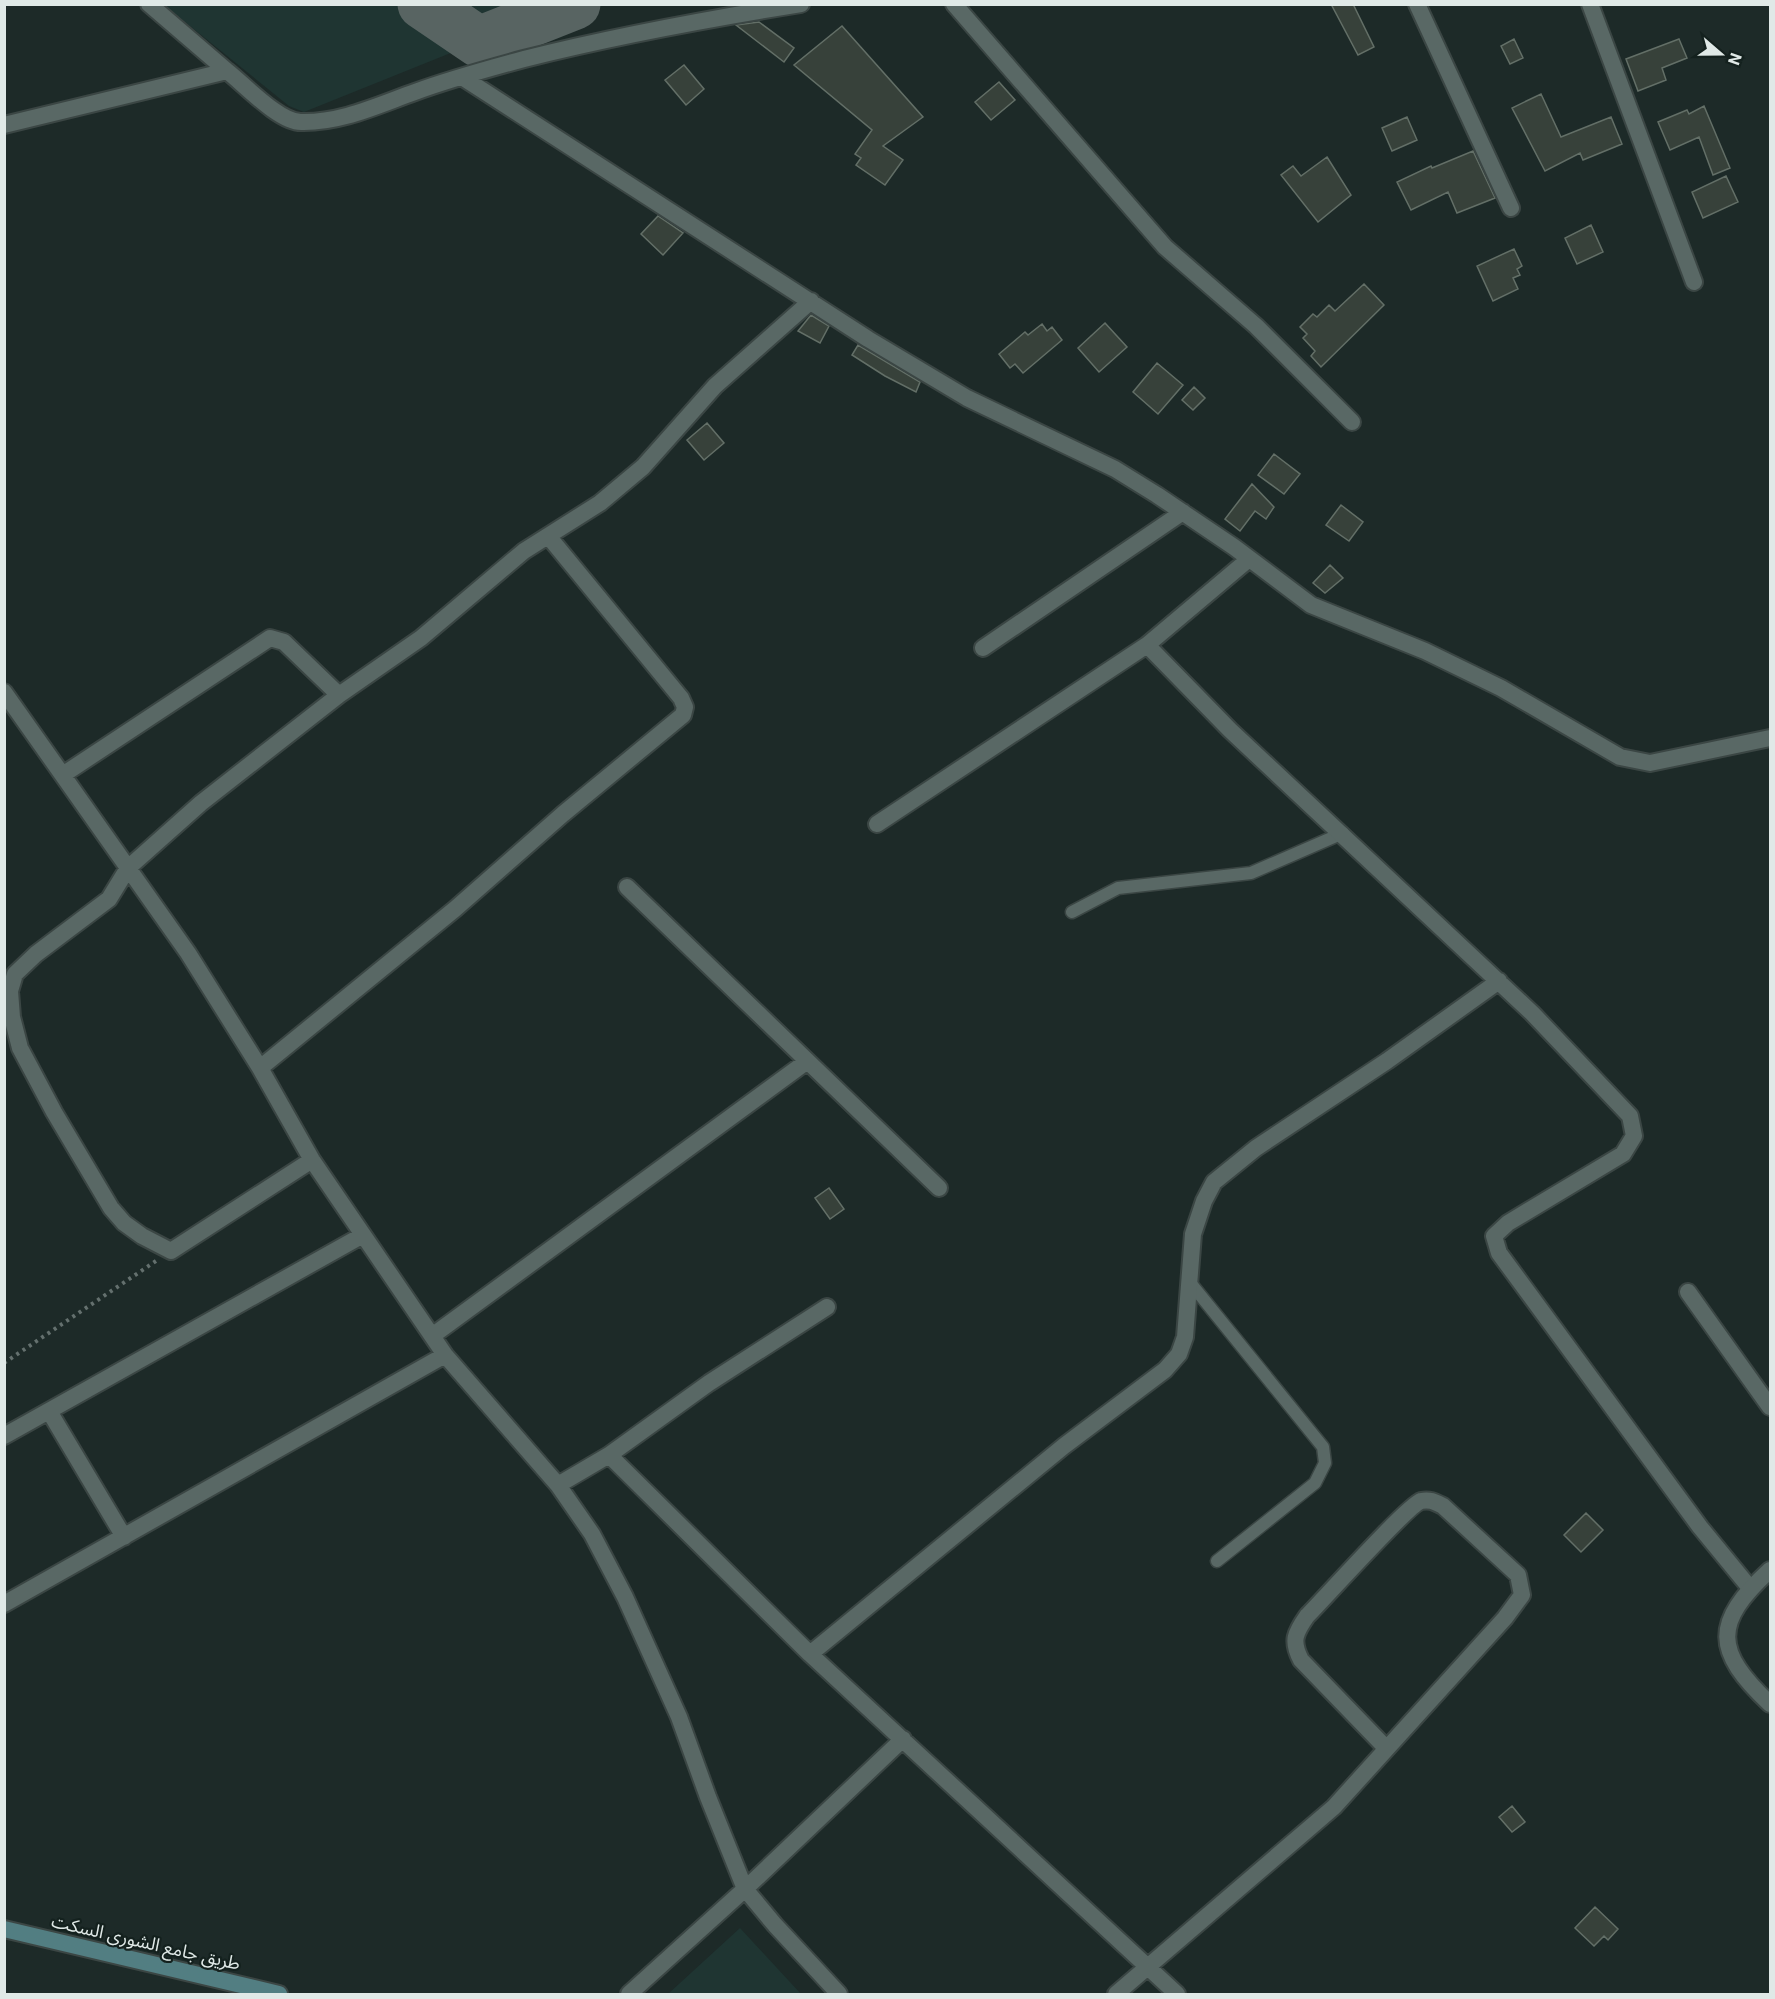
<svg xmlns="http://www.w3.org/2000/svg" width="1775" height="1999" font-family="Roboto,'Noto Sans Arabic',sans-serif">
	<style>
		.built { fill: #1f3532 }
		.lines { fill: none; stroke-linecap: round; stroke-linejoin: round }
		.taxiway { stroke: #586462; stroke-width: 51 }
		.building { fill: #37413a; stroke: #636f67; stroke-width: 1.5 }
		.service-casing { stroke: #3b4644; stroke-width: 15 }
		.minor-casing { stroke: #3b4644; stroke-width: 20 }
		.tertiary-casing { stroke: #3b4644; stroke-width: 20 }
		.secondary-casing { stroke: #3b4644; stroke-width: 20 }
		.path { stroke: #64706e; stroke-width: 4; stroke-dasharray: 3 4.5; stroke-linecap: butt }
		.service { stroke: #596865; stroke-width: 12 }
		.minor { stroke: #596865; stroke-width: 16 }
		.tertiary { stroke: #596865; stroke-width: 16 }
		.secondary { stroke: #527e82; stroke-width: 16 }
		.labels { text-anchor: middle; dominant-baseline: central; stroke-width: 4.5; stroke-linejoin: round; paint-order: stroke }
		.street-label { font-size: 18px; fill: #e0e9e7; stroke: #14211e }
	</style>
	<rect width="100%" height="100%" fill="#1d2a28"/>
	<!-- built -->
	<path class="built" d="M 164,5 L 164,4 L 588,5 L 481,47 L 478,42 L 304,112 L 289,106 Z
		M 740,1928 L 801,1994 L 668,1994 Z"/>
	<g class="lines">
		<!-- taxiway -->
		<path class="taxiway" d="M 423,4 L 479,42 L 575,4"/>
	</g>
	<!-- building -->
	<path class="building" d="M 1331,4 L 1353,4 L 1374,47 L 1358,55 Z
		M 759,22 L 794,48 L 784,62 L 736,25 Z
		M 842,26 L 923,117 L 883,146 L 903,160 L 885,185 L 856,165 L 861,158 L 855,154 L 872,130 L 794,65 Z
		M 1514,39 L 1523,58 L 1510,64 L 1501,46 Z
		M 1679,39 L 1687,58 L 1662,68 L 1666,80 L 1638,91 L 1626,59 Z
		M 684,65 L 704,89 L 686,105 L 665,80 Z
		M 999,82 L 1015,100 L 991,120 L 975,102 Z
		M 1541,94 L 1561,137 L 1611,117 L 1622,144 L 1583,160 L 1580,153 L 1545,171 L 1512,108 Z
		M 1704,106 L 1730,168 L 1713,175 L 1699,137 L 1670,150 L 1658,122 L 1687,110 L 1689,114 Z
		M 1407,117 L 1417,140 L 1392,151 L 1382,128 Z
		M 1473,151 L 1495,198 L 1457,213 L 1448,192 L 1411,210 L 1397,182 L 1431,166 L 1432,168 Z
		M 1327,157 L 1351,195 L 1318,222 L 1281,175 L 1293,166 L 1301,176 Z
		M 1726,176 L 1738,202 L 1703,218 L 1692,192 Z
		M 658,216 L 683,233 L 663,255 L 641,234 Z
		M 1591,225 L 1603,252 L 1577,264 L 1565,238 Z
		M 1514,249 L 1522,266 L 1517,269 L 1520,275 L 1513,278 L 1518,289 L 1493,301 L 1477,266 Z
		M 1364,284 L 1384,305 L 1321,367 L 1311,356 L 1315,351 L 1303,338 L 1307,334 L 1300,327 L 1313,314 L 1317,317 L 1329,305 L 1335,311 Z
		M 811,315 L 829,326 L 820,343 L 798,331 Z
		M 1105,323 L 1127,347 L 1099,372 L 1078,348 Z
		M 1042,324 L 1047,331 L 1052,327 L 1062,340 L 1023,373 L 1015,364 L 1010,368 L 999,354 L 1025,332 L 1028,335 Z
		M 858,345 L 920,382 L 916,392 L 885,376 L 852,355 Z
		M 1157,363 L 1183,385 L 1158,414 L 1133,392 Z
		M 1194,387 L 1205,398 L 1193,410 L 1182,400 Z
		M 707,423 L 724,443 L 704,460 L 687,440 Z
		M 1274,454 L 1300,474 L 1284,494 L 1258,475 Z
		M 1252,484 L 1274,507 L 1266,519 L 1255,511 L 1240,531 L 1225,519 Z
		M 1341,505 L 1363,522 L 1349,541 L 1326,525 Z
		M 1330,565 L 1343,578 L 1325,593 L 1313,583 Z
		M 829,1188 L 844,1209 L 830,1219 L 815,1198 Z
		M 1586,1513 L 1603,1530 L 1581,1552 L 1564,1535 Z
		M 1512,1806 L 1525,1822 L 1512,1832 L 1499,1817 Z
		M 1595,1907 L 1618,1929 L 1608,1940 L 1604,1936 L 1594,1946 L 1575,1928 Z"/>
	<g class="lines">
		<defs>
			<path id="service" d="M 1072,912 L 1118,888 L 1251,873 L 1343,833
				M 1188,1280 L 1323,1447 L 1325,1463 L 1315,1483 L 1217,1561"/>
			<path id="minor" d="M 149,4 L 227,71
				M 954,4 L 1165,247 L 1256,326 L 1352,422
				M 1417,4 L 1511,208
				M 1590,4 L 1694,282
				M 462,77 L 868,339 L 967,398 L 1115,469 L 1157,495 L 1234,547 L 1311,605 L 1425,651 L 1501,688 L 1620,757 L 1650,763 L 1770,738
				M 4,125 L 227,71 C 245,85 279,122 301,122 C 341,123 378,105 415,92 C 450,79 487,69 524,59 C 615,36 708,19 801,4
				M 1249,559 L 1147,645 L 1230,730 L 1532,1013 L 1630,1116 L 1634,1136 L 1623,1154 L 1508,1223 L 1494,1236 L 1499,1253 L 1700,1527 L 1750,1588
				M 983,648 L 1183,512
				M 4,692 L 188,953 L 260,1068 L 312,1160 L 445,1355 L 558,1485 L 592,1534 L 625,1597 L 679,1717 L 708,1797 L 745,1889 L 775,1925 L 839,1994
				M 64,774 L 270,638 L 284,642 L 339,695
				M 877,824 L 1147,645
				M 627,887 L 939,1188
				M 260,1068 L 455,909 L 563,814 L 683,715 L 685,707 L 681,698 L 549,537
				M 312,1160 L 171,1251 L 142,1236 L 124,1223 L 111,1208 L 54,1112 L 20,1048 L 12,1017 L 10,991 L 15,974 L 36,954 L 109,899 L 128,868 L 201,803 L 339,695 L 421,638 L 524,551 L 600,503 L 643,467 L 715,386 L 811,301
				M 1688,1292 L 1770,1407
				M 432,1336 L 806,1062
				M 49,1411 L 124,1537
				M 4,1436 L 363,1235
				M 609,1455 L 709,1383 L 827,1307
				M 558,1485 L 609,1455 L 810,1654 L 1177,1994
				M 4,1604 L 445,1355
				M 810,1654 L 1064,1446 L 1165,1370 L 1179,1354 L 1185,1337 L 1193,1234 L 1204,1201 L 1214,1182 L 1256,1148 L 1387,1061 L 1499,981
				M 629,1994 L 745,1889 L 903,1739
				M 1116,1994 L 1334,1807 L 1505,1618 L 1522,1595 L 1518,1575 L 1443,1506 C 1435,1502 1430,1499 1421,1501 C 1408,1505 1323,1600 1307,1616 C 1295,1633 1291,1641 1301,1660 L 1386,1748"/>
			<path id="tertiary" d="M 1770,1570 C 1712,1623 1714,1651 1770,1704"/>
			<path id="secondary" d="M 4,1929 L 279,1994"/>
		</defs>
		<!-- service casing -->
		<use href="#service" class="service-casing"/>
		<!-- minor casing -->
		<use href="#minor" class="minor-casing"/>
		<!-- tertiary casing -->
		<use href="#tertiary" class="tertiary-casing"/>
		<!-- secondary casing -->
		<use href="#secondary" class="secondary-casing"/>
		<!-- path -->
		<path class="path" d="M 4,1363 L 156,1261"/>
		<!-- service -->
		<use href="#service" class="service"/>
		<!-- minor -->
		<use href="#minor" class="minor"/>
		<!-- tertiary -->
		<use href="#tertiary" class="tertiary"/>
		<!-- secondary -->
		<use href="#secondary" class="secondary"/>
	</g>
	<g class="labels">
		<!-- street labels -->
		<g class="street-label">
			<text transform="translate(146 1942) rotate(13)">طريق جامع الشورى السكت</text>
		</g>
	</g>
	<!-- border -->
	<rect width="1775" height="1999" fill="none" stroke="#e0e9e7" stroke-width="12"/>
	<!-- north arrow -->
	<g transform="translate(1721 54) rotate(110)" stroke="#14211e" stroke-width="4.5" paint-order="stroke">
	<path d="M0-4.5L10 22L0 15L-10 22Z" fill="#e0e9e7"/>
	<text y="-9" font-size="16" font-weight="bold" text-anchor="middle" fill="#e0e9e7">N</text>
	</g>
</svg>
